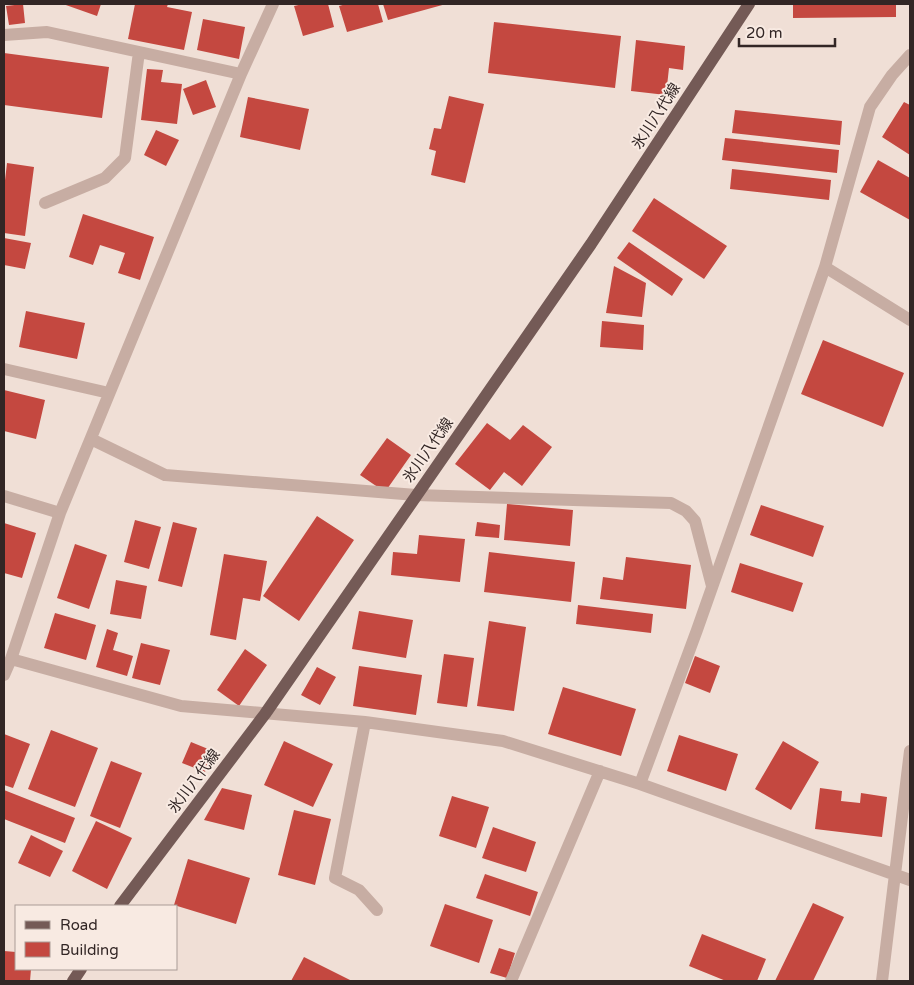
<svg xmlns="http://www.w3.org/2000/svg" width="914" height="985" font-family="'Varela Round','Noto Sans JP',sans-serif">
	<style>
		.building { fill: #c44840 }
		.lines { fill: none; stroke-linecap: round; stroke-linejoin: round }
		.minor { stroke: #c7ada3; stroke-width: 12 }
		.major { stroke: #745a56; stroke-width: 12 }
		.labels { text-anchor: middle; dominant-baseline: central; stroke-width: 4; stroke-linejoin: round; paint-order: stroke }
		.street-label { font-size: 15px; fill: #322625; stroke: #f8eae2 }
	</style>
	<rect width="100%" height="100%" fill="#f0dfd6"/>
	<!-- building -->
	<path class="building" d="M 23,4 L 25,23 L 9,25 L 6,6 Z
		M 63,4 L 101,4 L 97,16 Z
		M 135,4 L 168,4 L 167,7 L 192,12 L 184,50 L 128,39 Z
		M 303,4 L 328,4 L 334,27 L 303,36 L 294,6 Z
		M 346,4 L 378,4 L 383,22 L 347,32 L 339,6 Z
		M 383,4 L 446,4 L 388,20 Z
		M 793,4 L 896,4 L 896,17 L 793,18 Z
		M 203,19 L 245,27 L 239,59 L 197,50 Z
		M 494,22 L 621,36 L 615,88 L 488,73 Z
		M 636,40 L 685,46 L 683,70 L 669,68 L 666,95 L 631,91 Z
		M 4,53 L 109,67 L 102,118 L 4,105 Z
		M 147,69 L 163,70 L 161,82 L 182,84 L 177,124 L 141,120 Z
		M 206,80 L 216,107 L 193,115 L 183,89 Z
		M 449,96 L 484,104 L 465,183 L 431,175 L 436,151 L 429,149 L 434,128 L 441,129 Z
		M 248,97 L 309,109 L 300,150 L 240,137 Z
		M 904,102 L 910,105 L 910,155 L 882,137 Z
		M 735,110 L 842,121 L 840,145 L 732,133 Z
		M 156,130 L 179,140 L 166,166 L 144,155 Z
		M 725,138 L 839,150 L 837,173 L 722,160 Z
		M 878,160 L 910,178 L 910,220 L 860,192 Z
		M 7,163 L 34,167 L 25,236 L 4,233 L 4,189 Z
		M 732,169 L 831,180 L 829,200 L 730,189 Z
		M 654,198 L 727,246 L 704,279 L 632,231 Z
		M 83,214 L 154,237 L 140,280 L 118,273 L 125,253 L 100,245 L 93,265 L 69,257 Z
		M 4,238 L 31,243 L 25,269 L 4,265 Z
		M 629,242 L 683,279 L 672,296 L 617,258 Z
		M 614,266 L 646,283 L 642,317 L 606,313 Z
		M 26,311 L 85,323 L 77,359 L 19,347 Z
		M 602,321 L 644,325 L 643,350 L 600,347 Z
		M 823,340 L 904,373 L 883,427 L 801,394 Z
		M 4,390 L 45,400 L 36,439 L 4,431 Z
		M 487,423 L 510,440 L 523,425 L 552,447 L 522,486 L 504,472 L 490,490 L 455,464 Z
		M 387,438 L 411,455 L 385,492 L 360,475 Z
		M 507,504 L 573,510 L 570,546 L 504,540 Z
		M 761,505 L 824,526 L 813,557 L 750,535 Z
		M 317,516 L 354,540 L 299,621 L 263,596 Z
		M 135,520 L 161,527 L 149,569 L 124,562 Z
		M 173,522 L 197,528 L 182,587 L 158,581 Z
		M 477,522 L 500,525 L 499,538 L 475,536 Z
		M 4,523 L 36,533 L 22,578 L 4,573 Z
		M 419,535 L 465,539 L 460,582 L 391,575 L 393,552 L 417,554 Z
		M 75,544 L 107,555 L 89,609 L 57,598 Z
		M 489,552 L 575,562 L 571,602 L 484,592 Z
		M 224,554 L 267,561 L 260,601 L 243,598 L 236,640 L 210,635 Z
		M 626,557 L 691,565 L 686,609 L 600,599 L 603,577 L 623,580 Z
		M 740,563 L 803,583 L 793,612 L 731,592 Z
		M 116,580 L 147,586 L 141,619 L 110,614 Z
		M 578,605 L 653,614 L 651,633 L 576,624 Z
		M 359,611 L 413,620 L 406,658 L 352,649 Z
		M 55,613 L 96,625 L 86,660 L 44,648 Z
		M 489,621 L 526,627 L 514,711 L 477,706 Z
		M 107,629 L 118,633 L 113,650 L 133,656 L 127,676 L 96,667 Z
		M 141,643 L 170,650 L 160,685 L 132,678 Z
		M 245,649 L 267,665 L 239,706 L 217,690 Z
		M 444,654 L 474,658 L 467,707 L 437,703 Z
		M 695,656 L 720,666 L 710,693 L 685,683 Z
		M 359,666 L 422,675 L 416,715 L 353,706 Z
		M 317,667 L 336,677 L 320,705 L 301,695 Z
		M 563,687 L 636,709 L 621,756 L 548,734 Z
		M 51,730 L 98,748 L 75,807 L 28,789 Z
		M 4,734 L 30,744 L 13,788 L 4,785 Z
		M 679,735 L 738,754 L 726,791 L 667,771 Z
		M 284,741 L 333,764 L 313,807 L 264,785 Z
		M 783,741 L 819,762 L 791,810 L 755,789 Z
		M 191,742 L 213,751 L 205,772 L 182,763 Z
		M 111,761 L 142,773 L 120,828 L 90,816 Z
		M 222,788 L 252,795 L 244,830 L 204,820 Z
		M 820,788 L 842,791 L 841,801 L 860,803 L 861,793 L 887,797 L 882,837 L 815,829 Z
		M 4,790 L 75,818 L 65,843 L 4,819 Z
		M 452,796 L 489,807 L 476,848 L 439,836 Z
		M 294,810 L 331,819 L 315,885 L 278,875 Z
		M 96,821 L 132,838 L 107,889 L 72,871 Z
		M 493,827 L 536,842 L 526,872 L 482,858 Z
		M 31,835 L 63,851 L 50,877 L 18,863 Z
		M 188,859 L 250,878 L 236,924 L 174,905 Z
		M 485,874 L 538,892 L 530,916 L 476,898 Z
		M 813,903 L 844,917 L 813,981 L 775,981 Z
		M 445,904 L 493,920 L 479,963 L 430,946 Z
		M 702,934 L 766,959 L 757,981 L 726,981 L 689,966 Z
		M 499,948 L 515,953 L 507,978 L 490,973 Z
		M 4,951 L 16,952 L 16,969 L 31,969 L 30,981 L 4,981 Z
		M 304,957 L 352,981 L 291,981 Z"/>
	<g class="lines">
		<!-- minor -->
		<path class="minor" d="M 4,35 L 47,32 L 241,74
			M 45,203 L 105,178 L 125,158 L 139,52
			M 825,267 L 910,320
			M 4,369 L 109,393
			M 91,439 L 165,475 L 416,495 L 671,503 L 686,511 L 695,521 L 712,586
			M 4,496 L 60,513
			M 11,659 L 181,706 L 365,722 L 503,741 L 640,784 L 910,880
			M 4,675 L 11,659 L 60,513 L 241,74 L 273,4
			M 365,722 L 335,878 L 359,890 L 377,910
			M 640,784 L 697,630 L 825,267 L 870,107 L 892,75 L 910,55
			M 511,981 L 600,771
			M 882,981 L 910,751"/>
		<!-- major -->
		<path class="major" d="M 120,906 L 265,714 L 591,244 L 749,4
			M 73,981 L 81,969"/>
	</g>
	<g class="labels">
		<!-- street labels -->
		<g class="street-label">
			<text transform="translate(656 116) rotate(-57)">氷川八代線</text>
			<text transform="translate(428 450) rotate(-55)">氷川八代線</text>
			<text transform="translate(194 781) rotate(-53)">氷川八代線</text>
		</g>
	</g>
	<!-- border -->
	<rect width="914" height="985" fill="none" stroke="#322625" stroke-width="10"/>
	<!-- legend -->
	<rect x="15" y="905" width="162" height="65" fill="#f8eae2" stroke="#a99c96"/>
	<rect x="25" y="921" width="25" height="8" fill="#745a56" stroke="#a99c96"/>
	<text x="60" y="930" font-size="15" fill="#322625">Road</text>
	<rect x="25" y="942" width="25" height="15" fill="#c44840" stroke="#a99c96"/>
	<text x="60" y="955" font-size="15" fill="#322625">Building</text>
	<!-- scale -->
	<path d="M739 38v8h96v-8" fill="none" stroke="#322625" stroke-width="2.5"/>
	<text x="746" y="38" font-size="15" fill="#322625" stroke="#f8eae2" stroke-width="4" paint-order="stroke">20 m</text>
</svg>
